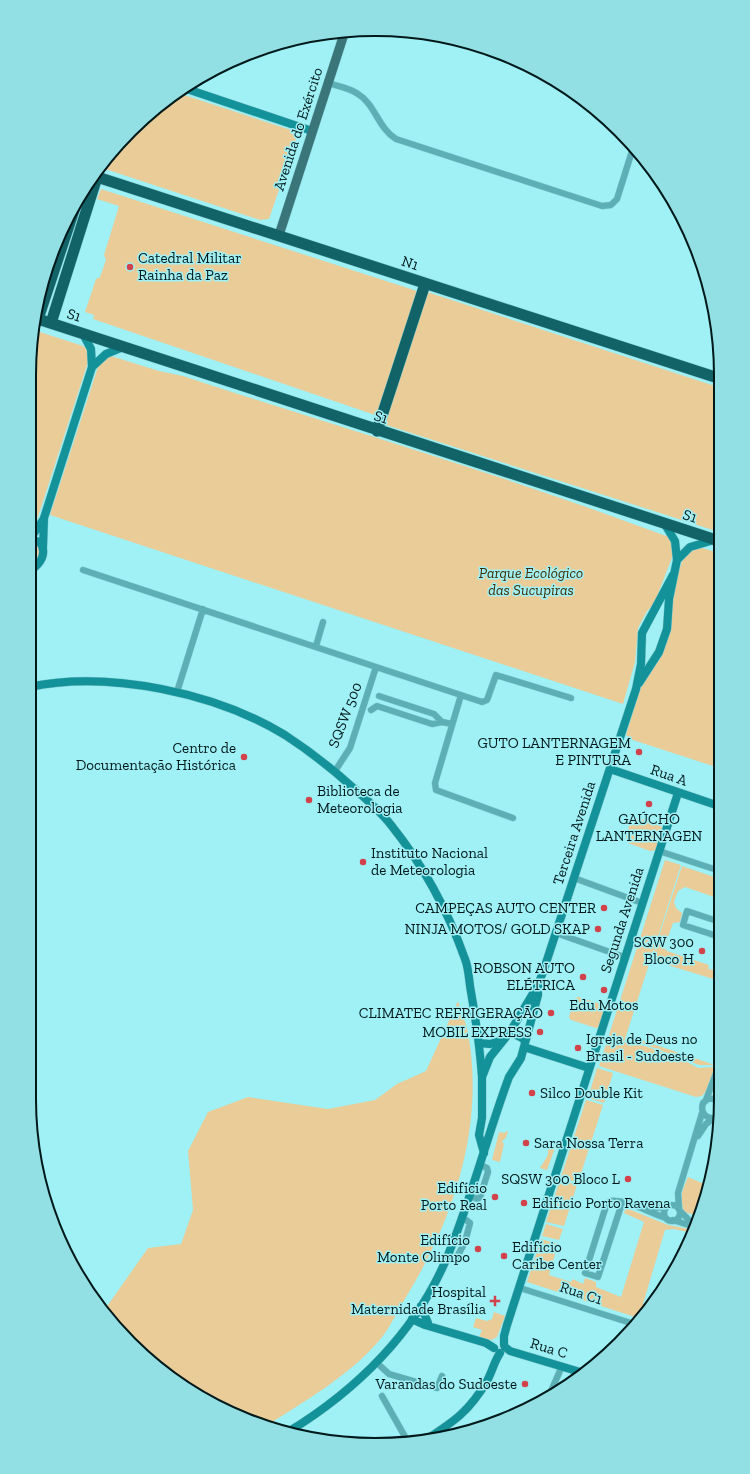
<svg xmlns="http://www.w3.org/2000/svg" width="750" height="1474" font-family="'Zilla Slab',serif">
	<style>
		.green { fill: #e9cc98 }
		.lines { fill: none; stroke-linecap: round; stroke-linejoin: round }
		.street-casing { stroke: #86ced3; stroke-width: 7 }
		.secondary-casing { stroke: #86ced3; stroke-width: 9 }
		.primary-casing { stroke: #86ced3; stroke-width: 10 }
		.highway-casing { stroke: #86ced3; stroke-width: 12 }
		.street { stroke: #5bafb5; stroke-width: 6 }
		.secondary { stroke: #139299; stroke-width: 8 }
		.primary { stroke: #3a7579; stroke-width: 9 }
		.highway { stroke: #116368; stroke-width: 11 }
		.poi-dot { fill: #d2424b; stroke: #9ff1f6; stroke-width: 1.5 }
		.labels { text-anchor: middle; dominant-baseline: central; stroke-width: 3; stroke-linejoin: round; paint-order: stroke }
		.street-label { font-size: 15px; fill: #01191b; stroke: #9ff1f6 }
		.poi-label { font-size: 15px; fill: #01191b; stroke: #9ff1f6; text-anchor: end }
		.park-label { font-size: 15px; font-style: italic; fill: #402d04; stroke: #9ff1f6 }
		.rim { fill: none; stroke: #01191b; stroke-width: 2 }
	</style>
	<rect width="100%" height="100%" fill="#9ff1f6"/>
	<!-- green -->
	<path class="green" d="M 178,93 L 297,132 L 297,137 L 269,219 L 260,220 L 99,167 L 147,115 Z
		M 101,189 L 417,291 L 378,416 L 93,319 L 94,315 L 85,312 L 96,279 L 100,277 L 106,260 L 104,255 L 119,206 L 97,199 Z
		M 424,291 L 718,387 L 719,532 L 383,424 Z
		M 34,330 L 83,346 L 87,350 L 88,362 L 37,520 L 30,535 L 30,353 Z
		M 111,356 L 159,371 L 183,376 C 319,421 457,461 592,509 C 618,518 643,528 669,537 L 672,540 L 673,555 L 654,604 L 647,611 L 638,628 L 635,662 L 623,704 L 50,515 L 99,364 L 101,360 Z
		M 35,542 L 41,551 L 35,563 L 30,565 L 30,543 Z
		M 699,547 L 719,553 L 719,768 L 633,740 L 626,735 L 640,689 L 670,611 L 675,582 L 685,553 Z
		M 638,818 L 661,826 L 663,829 L 656,850 L 650,851 L 628,843 L 626,837 L 631,819 Z
		M 665,860 L 681,865 L 624,1042 L 645,1046 L 685,1061 L 698,1068 L 715,1067 L 706,1091 L 702,1096 L 696,1097 L 599,1066 Z
		M 682,866 L 720,879 L 720,899 L 685,887 L 678,891 L 674,902 L 676,908 L 682,913 L 680,922 L 673,923 L 664,948 L 667,951 L 709,965 L 708,969 L 720,971 L 720,981 L 651,960 Z
		M 578,997 L 604,1005 L 605,1008 L 599,1027 L 596,1028 L 571,1020 L 569,1017 L 575,998 Z
		M 458,1001 C 461,1012 466,1022 468,1033 C 485,1125 454,1219 406,1297 C 397,1312 389,1330 377,1343 C 347,1377 305,1401 266,1426 L 242,1419 L 183,1387 L 103,1312 L 148,1248 L 181,1244 L 193,1210 L 188,1151 L 208,1112 L 248,1097 L 328,1109 L 375,1100 L 397,1084 L 426,1071 Z
		M 635,1038 L 706,1062 L 714,1065 L 699,1065 L 633,1040 Z
		M 597,1068 L 613,1073 L 604,1103 L 588,1098 Z
		M 586,1100 L 603,1105 L 578,1183 L 561,1177 Z
		M 507,1131 L 508,1131 L 506,1138 L 502,1141 L 504,1144 L 500,1162 L 492,1160 L 499,1132 L 504,1133 Z
		M 556,1140 L 559,1141 L 558,1145 L 555,1148 L 547,1170 L 540,1168 L 548,1155 L 548,1145 L 554,1147 Z
		M 688,1177 L 702,1183 L 704,1188 L 695,1215 L 684,1212 C 679,1196 682,1192 688,1177 Z
		M 560,1180 L 577,1185 L 564,1226 L 546,1222 Z
		M 626,1208 L 668,1225 L 689,1229 L 688,1232 L 673,1229 L 665,1230 L 643,1304 L 646,1306 L 638,1318 L 527,1282 L 541,1239 L 558,1244 L 549,1275 L 571,1282 L 573,1279 L 583,1284 L 585,1278 L 596,1282 L 596,1287 L 621,1297 L 644,1222 L 624,1213 Z
		M 546,1224 L 563,1229 L 559,1240 L 542,1236 Z
		M 494,1312 L 505,1316 L 497,1337 L 491,1340 L 479,1337 L 482,1330 L 473,1327 L 476,1318 L 487,1321 L 492,1319 Z"/>
	<g class="lines">
		<defs>
			<path id="street" d="M 328,83 C 337,86 350,88 358,94 C 375,104 378,128 396,139 L 602,206 L 611,205 L 617,199 L 633,148
				M 83,570 L 482,702 L 487,700 L 496,675 L 571,698
				M 316,646 L 323,622
				M 177,692 L 203,609
				M 461,695 L 435,783 L 436,790 L 513,818
				M 379,696 L 434,714 L 442,722 L 452,724
				M 371,710 L 377,706 L 432,724 L 442,722
				M 335,771 L 350,748 L 376,667
				M 659,851 L 720,871
				M 574,878 L 642,903
				M 720,922 L 687,911 L 683,925 L 720,937
				M 556,933 L 624,957
				M 715,1081 L 716,1091 L 720,1102
				M 706,1100 L 720,1063
				M 720,1103 L 717,1100 L 709,1098 L 703,1103 C 699,1115 712,1124 720,1113
				M 698,1136 L 706,1124 L 714,1118
				M 469,1196 L 478,1199 L 480,1197 L 488,1172 L 487,1168 L 480,1165
				M 622,1203 L 598,1277 L 585,1273 L 606,1206 L 610,1201 C 628,1199 649,1213 666,1218
				M664 1213a8 8 0 1 1 16 0a8 8 0 1 1-16 0Z
				M 679,1208 L 678,1193 L 702,1113
				M 645,1209 L 665,1207
				M 680,1211 L 694,1225
				M 673,1220 L 695,1227
				M 691,1236 L 692,1234
				M 447,1257 L 457,1257 L 465,1242 L 470,1223 L 462,1217
				M 520,1288 L 634,1324
				M 377,1363 L 389,1374 L 437,1388 L 442,1376
				M 552,1389 L 562,1366
				M 382,1396 L 408,1442"/>
			<path id="secondary" d="M 184,88 L 312,131
				M 92,367 L 106,354 L 123,347
				M 30,539 L 43,520
				M 43,547 L 44,518 L 92,367 L 91,349 L 83,334
				M 677,560 L 690,547 L 714,540
				M 30,567 L 35,567 C 43,560 46,551 40,542 L 30,540
				M 639,683 L 659,652 L 667,629 L 669,599 L 677,560 L 675,541 L 664,523
				M 29,687 C 109,670 216,693 285,735 C 308,750 330,767 350,785 C 364,797 380,811 391,825 C 423,865 448,911 465,959 C 469,969 469,982 471,992 C 476,1021 480,1048 482,1077
				M 610,769 L 719,806
				M 510,1032 L 522,1038 L 525,1041
				M 479,1043 L 490,1044 L 503,1040
				M 524,1047 L 589,1068
				M 484,1153 L 479,1135 L 482,1118 L 482,1077 L 490,1057 L 510,1032 L 538,985 L 543,972 L 636,689 L 641,664 L 642,633 L 673,575
				M 421,1306 L 428,1323
				M 412,1319 L 425,1325 L 486,1343 L 494,1348
				M 504,1345 L 504,1336 L 507,1325 L 678,793
				M 505,1347 L 510,1351 L 580,1372
				M 288,1432 C 357,1390 417,1331 448,1255 C 472,1197 487,1136 509,1077 L 521,1058 L 538,995 L 538,986
				M 424,1441 C 453,1422 469,1412 487,1381 C 492,1372 494,1362 500,1353"/>
			<path id="primary" d="M 279,235 L 345,31"/>
			<path id="highway" d="M 94,176 L 718,378
				M 35,318 L 719,541
				M 38,319 L 76,204
				M 51,323 L 97,177
				M 377,431 L 425,284"/>
		</defs>
		<!-- street casing -->
		<use href="#street" class="street-casing"/>
		<!-- secondary casing -->
		<use href="#secondary" class="secondary-casing"/>
		<!-- primary casing -->
		<use href="#primary" class="primary-casing"/>
		<!-- highway casing -->
		<use href="#highway" class="highway-casing"/>
		<!-- street -->
		<use href="#street" class="street"/>
		<!-- secondary -->
		<use href="#secondary" class="secondary"/>
		<!-- primary -->
		<use href="#primary" class="primary"/>
		<!-- highway -->
		<use href="#highway" class="highway"/>
	</g>
	<!-- markers -->
	<g class="poi-dot">
		<circle cx="130" cy="267" r="4"/>
		<circle cx="639" cy="752" r="4"/>
		<circle cx="244" cy="757" r="4"/>
		<circle cx="309" cy="800" r="4"/>
		<circle cx="649" cy="804" r="4"/>
		<circle cx="363" cy="862" r="4"/>
		<circle cx="604" cy="908" r="4"/>
		<circle cx="598" cy="929" r="4"/>
		<circle cx="702" cy="951" r="4"/>
		<circle cx="583" cy="977" r="4"/>
		<circle cx="604" cy="990" r="4"/>
		<circle cx="551" cy="1013" r="4"/>
		<circle cx="540" cy="1032" r="4"/>
		<circle cx="578" cy="1048" r="4"/>
		<circle cx="532" cy="1093" r="4"/>
		<circle cx="526" cy="1143" r="4"/>
		<circle cx="628" cy="1179" r="4"/>
		<circle cx="495" cy="1197" r="4"/>
		<circle cx="524" cy="1203" r="4"/>
		<circle cx="478" cy="1249" r="4"/>
		<circle cx="504" cy="1256" r="4"/>
		<path d="M493 1295h4v4h4v4h-4v4h-4v-4h-4v-4h4z"/>
		<circle cx="525" cy="1384" r="4"/>
	</g>
	<g class="labels">
		<!-- street labels -->
		<g class="street-label">
			<text transform="translate(298 129) rotate(-72)">Avenida do Exército</text>
			<text transform="translate(410 263) rotate(19)">N1</text>
			<text transform="translate(74 315) rotate(18)">S1</text>
			<text transform="translate(381 417) rotate(18)">S1</text>
			<text transform="translate(690 516) rotate(19)">S1</text>
			<text transform="translate(345 715) rotate(-69)">SQSW 500</text>
			<text transform="translate(669 775) rotate(19)">Rua A</text>
			<text transform="translate(574 833) rotate(-72)">Terceira Avenida</text>
			<text transform="translate(622 920) rotate(-72)">Segunda Avenida</text>
			<text transform="translate(581 1293) rotate(18)">Rua C1</text>
			<text transform="translate(549 1348) rotate(17)">Rua C</text>
		</g>
		<!-- poi labels -->
		<g class="poi-label">
			<text x="138" y="258" text-anchor="start">Catedral Militar<tspan x="138" dy="17">Rainha da Paz</tspan></text>
			<text x="631" y="743">GUTO LANTERNAGEM<tspan x="631" dy="17">E PINTURA</tspan></text>
			<text x="236" y="748">Centro de<tspan x="236" dy="17">Documentação Histórica</tspan></text>
			<text x="317" y="791" text-anchor="start">Biblioteca de<tspan x="317" dy="17">Meteorologia</tspan></text>
			<text x="649" y="819" text-anchor="middle">GAÚCHO<tspan x="649" dy="17">LANTERNAGEN</tspan></text>
			<text x="371" y="853" text-anchor="start">Instituto Nacional<tspan x="371" dy="17">de Meteorologia</tspan></text>
			<text x="596" y="908">CAMPEÇAS AUTO CENTER</text>
			<text x="590" y="929">NINJA MOTOS/ GOLD SKAP</text>
			<text x="694" y="942">SQW 300<tspan x="694" dy="17">Bloco H</tspan></text>
			<text x="575" y="968">ROBSON AUTO<tspan x="575" dy="17">ELÉTRICA</tspan></text>
			<text x="604" y="1005" text-anchor="middle">Edu Motos</text>
			<text x="543" y="1013">CLIMATEC REFRIGERAÇÃO</text>
			<text x="532" y="1032">MOBIL EXPRESS</text>
			<text x="586" y="1039" text-anchor="start">Igreja de Deus no<tspan x="586" dy="17">Brasil - Sudoeste</tspan></text>
			<text x="540" y="1093" text-anchor="start">Silco Double Kit</text>
			<text x="534" y="1143" text-anchor="start">Sara Nossa Terra</text>
			<text x="620" y="1179">SQSW 300 Bloco L</text>
			<text x="487" y="1188">Edifício<tspan x="487" dy="17">Porto Real</tspan></text>
			<text x="532" y="1203" text-anchor="start">Edifício Porto Ravena</text>
			<text x="470" y="1240">Edifício<tspan x="470" dy="17">Monte Olimpo</tspan></text>
			<text x="512" y="1247" text-anchor="start">Edifício<tspan x="512" dy="17">Caribe Center</tspan></text>
			<text x="486" y="1292">Hospital<tspan x="486" dy="17">Maternidade Brasília</tspan></text>
			<text x="517" y="1384">Varandas do Sudoeste</text>
		</g>
		<!-- park labels -->
		<g class="park-label">
			<text x="531" y="573">Parque Ecológico<tspan x="531" dy="17">das Sucupiras</tspan></text>
		</g>
	</g>
	<!-- crop -->
	<path d="M0 0H750V1474H0ZM375 36H375A339 339 0 0 1 714 375V1099A339 339 0 0 1 375 1438H375A339 339 0 0 1 36 1099V375A339 339 0 0 1 375 36Z" fill="#92e0e4" fill-rule="evenodd"/>
	<path class="rim" d="M375 36H375A339 339 0 0 1 714 375V1099A339 339 0 0 1 375 1438H375A339 339 0 0 1 36 1099V375A339 339 0 0 1 375 36Z"/>
</svg>
